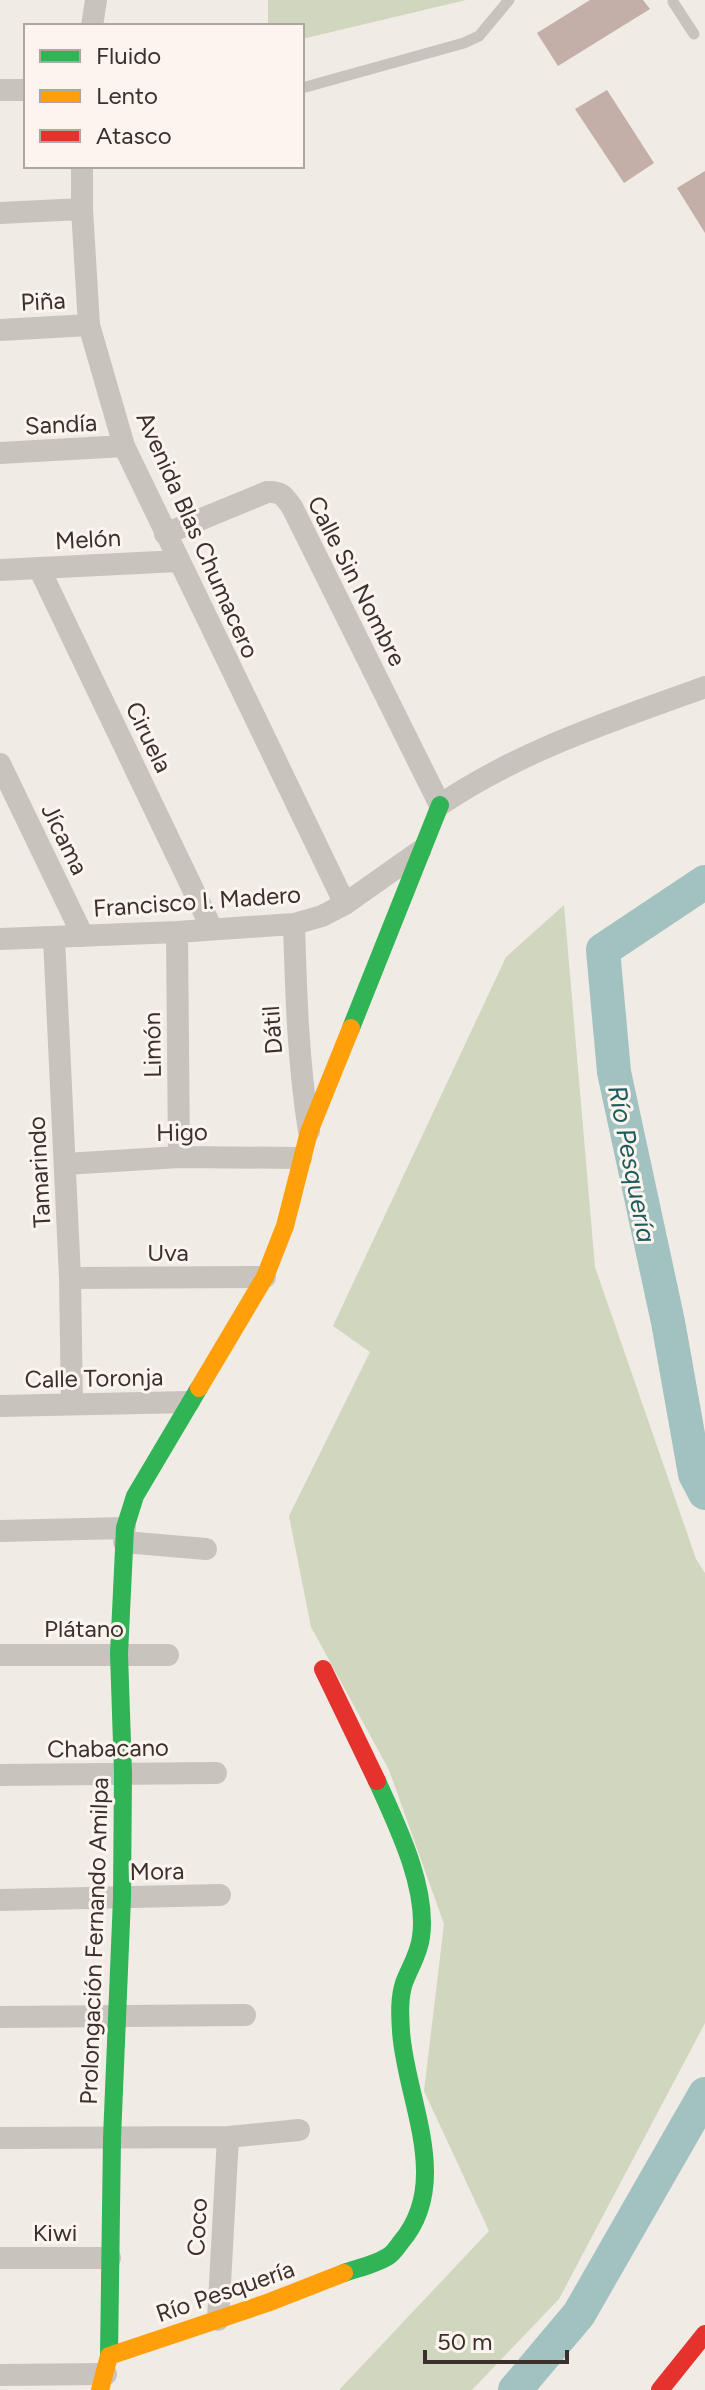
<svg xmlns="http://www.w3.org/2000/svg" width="705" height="2390" font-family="Figtree,sans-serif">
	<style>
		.green { fill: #d1d6bf }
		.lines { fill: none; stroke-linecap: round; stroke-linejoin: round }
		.river { stroke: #a1c2c1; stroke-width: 34 }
		.building { fill: #c3afa7 }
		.lane { stroke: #c9c3be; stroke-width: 11 }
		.street { stroke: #c9c3be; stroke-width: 22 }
		.fast { stroke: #30b455; stroke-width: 18 }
		.slow { stroke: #ff9f0a; stroke-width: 18 }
		.jam { stroke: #e5322d; stroke-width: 18 }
		.labels { text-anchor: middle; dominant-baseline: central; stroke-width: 6; stroke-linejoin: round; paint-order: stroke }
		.street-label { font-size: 24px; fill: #3b302b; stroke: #fbf5ee }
		.water-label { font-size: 26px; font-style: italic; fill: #1f5a5e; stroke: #fbf5ee }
	</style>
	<rect width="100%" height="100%" fill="#f0ebe5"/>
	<!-- green -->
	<path class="green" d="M 268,0 L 466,0 L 302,39 L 302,26 L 268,26 Z
		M 564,905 L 595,1267 L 696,1559 L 705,1573 L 705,2023 L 559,2299 L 472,2390 L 339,2390 L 489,2231 L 424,2091 L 444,1924 L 389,1770 L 311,1627 L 289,1516 L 370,1352 L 333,1326 L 506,957 Z"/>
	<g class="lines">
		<!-- river -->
		<path class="river" d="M 705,882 L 603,950 L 614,1072 L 668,1322 L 695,1474 L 705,1493
			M 515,2390 L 579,2314 L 705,2094"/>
	</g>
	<!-- building -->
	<path class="building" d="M 590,0 L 643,0 L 650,9 L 558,66 L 537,33 Z
		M 607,90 L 654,163 L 624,183 L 575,109 Z
		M 705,171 L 705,233 L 677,188 Z"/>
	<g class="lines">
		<!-- lane -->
		<path class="lane" d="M 673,2 L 694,34
			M 302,88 L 464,43 L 479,36 L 509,0"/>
		<!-- street -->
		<path class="street" d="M 92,26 L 96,0
			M 0,90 L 26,90
			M 82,166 L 82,209 L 89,325 L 124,446 L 345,904
			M 0,213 L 82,209
			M 0,330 L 89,325
			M 0,453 L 124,446
			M 165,534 L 267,492 C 281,491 284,496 292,507 L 440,805 C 521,750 614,720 705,687
			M 39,568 L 212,929
			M 0,570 L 178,561
			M 0,764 L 83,936
			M 294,924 C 296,993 298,1062 309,1131
			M 177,932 L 179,1157
			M 54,938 L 70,1278 L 72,1404
			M 0,939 L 177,932 L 294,924 L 322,916 L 345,904 L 420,851
			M 65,1164 L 179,1157 L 301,1158
			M 70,1278 L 265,1277
			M 0,1406 L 189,1402
			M 0,1531 L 125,1528
			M 124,1542 L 206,1549
			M 0,1655 L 168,1655
			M 0,1775 L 216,1773
			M 0,1900 L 220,1895
			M 0,2017 L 245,2015
			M 0,2138 L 228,2137 L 299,2130
			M 0,2258 L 110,2258
			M 218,2320 L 228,2137
			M 0,2375 L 106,2374"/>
		<!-- fast -->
		<path class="fast" d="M 351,1028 L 440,805
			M 344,2273 C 358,2268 378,2264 390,2255 C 394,2252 398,2246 401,2242 C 453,2181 405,2098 401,2031 C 400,2015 399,1998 404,1983 C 410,1967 419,1954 421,1937 C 428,1888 397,1825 377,1781
			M 109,2356 L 112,2138 L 122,1898 L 123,1773 L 119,1654 L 125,1528 L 135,1496 L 199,1388"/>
		<!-- slow -->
		<path class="slow" d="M 199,1388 L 265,1277 L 285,1226 L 309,1132 L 351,1028
			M 100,2390 L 109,2356 L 267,2303 L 344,2273"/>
		<!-- jam -->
		<path class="jam" d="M 323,1669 L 377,1781
			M 660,2390 L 705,2334"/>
	</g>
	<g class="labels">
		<!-- street labels -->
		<g class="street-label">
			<text transform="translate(43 301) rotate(-3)">Piña</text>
			<text transform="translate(61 424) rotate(-3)">Sandía</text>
			<text transform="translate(198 535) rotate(66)">Avenida Blas Chumacero</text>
			<text transform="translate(88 539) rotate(-3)">Melón</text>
			<text transform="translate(357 581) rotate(63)">Calle Sin Nombre</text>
			<text transform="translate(149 737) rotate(64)">Ciruela</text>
			<text transform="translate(65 839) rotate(64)">Jícama</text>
			<text transform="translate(197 901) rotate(-4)">Francisco I. Madero</text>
			<text transform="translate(272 1030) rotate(-94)">Dátil</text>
			<text transform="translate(152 1045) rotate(-91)">Limón</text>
			<text transform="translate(182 1132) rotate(-1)">Higo</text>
			<text transform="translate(39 1172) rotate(-93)">Tamarindo</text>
			<text x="168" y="1252">Uva</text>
			<text transform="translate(94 1378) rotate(-1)">Calle Toronja</text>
			<text x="84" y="1628">Plátano</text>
			<text transform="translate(108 1748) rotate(-1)">Chabacano</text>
			<text transform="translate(157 1871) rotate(-1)">Mora</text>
			<text transform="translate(94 1941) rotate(-88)">Prolongación Fernando Amilpa</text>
			<text transform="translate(197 2227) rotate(-87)">Coco</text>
			<text x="55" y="2232">Kiwi</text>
			<text transform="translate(225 2291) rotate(-19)">Río Pesquería</text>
		</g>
		<!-- water labels -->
		<g class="water-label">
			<text transform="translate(632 1164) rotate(79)">Río Pesquería</text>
		</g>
	</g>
	<!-- legend -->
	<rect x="24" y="24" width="280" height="144" fill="#fbf5ee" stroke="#aea6a0" stroke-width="2"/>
	<rect x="40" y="50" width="40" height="12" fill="#30b455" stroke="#aea6a0" stroke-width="2"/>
	<text x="96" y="64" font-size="24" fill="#3b302b">Fluido</text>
	<rect x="40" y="90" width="40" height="12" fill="#ff9f0a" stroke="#aea6a0" stroke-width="2"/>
	<text x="96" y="104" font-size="24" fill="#3b302b">Lento</text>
	<rect x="40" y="130" width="40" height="12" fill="#e5322d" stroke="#aea6a0" stroke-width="2"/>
	<text x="96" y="144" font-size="24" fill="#3b302b">Atasco</text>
	<!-- scale -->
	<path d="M425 2350v12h142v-12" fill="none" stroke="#3b302b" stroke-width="4"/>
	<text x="437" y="2350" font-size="24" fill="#3b302b" stroke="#fbf5ee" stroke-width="6" paint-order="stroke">50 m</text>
</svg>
